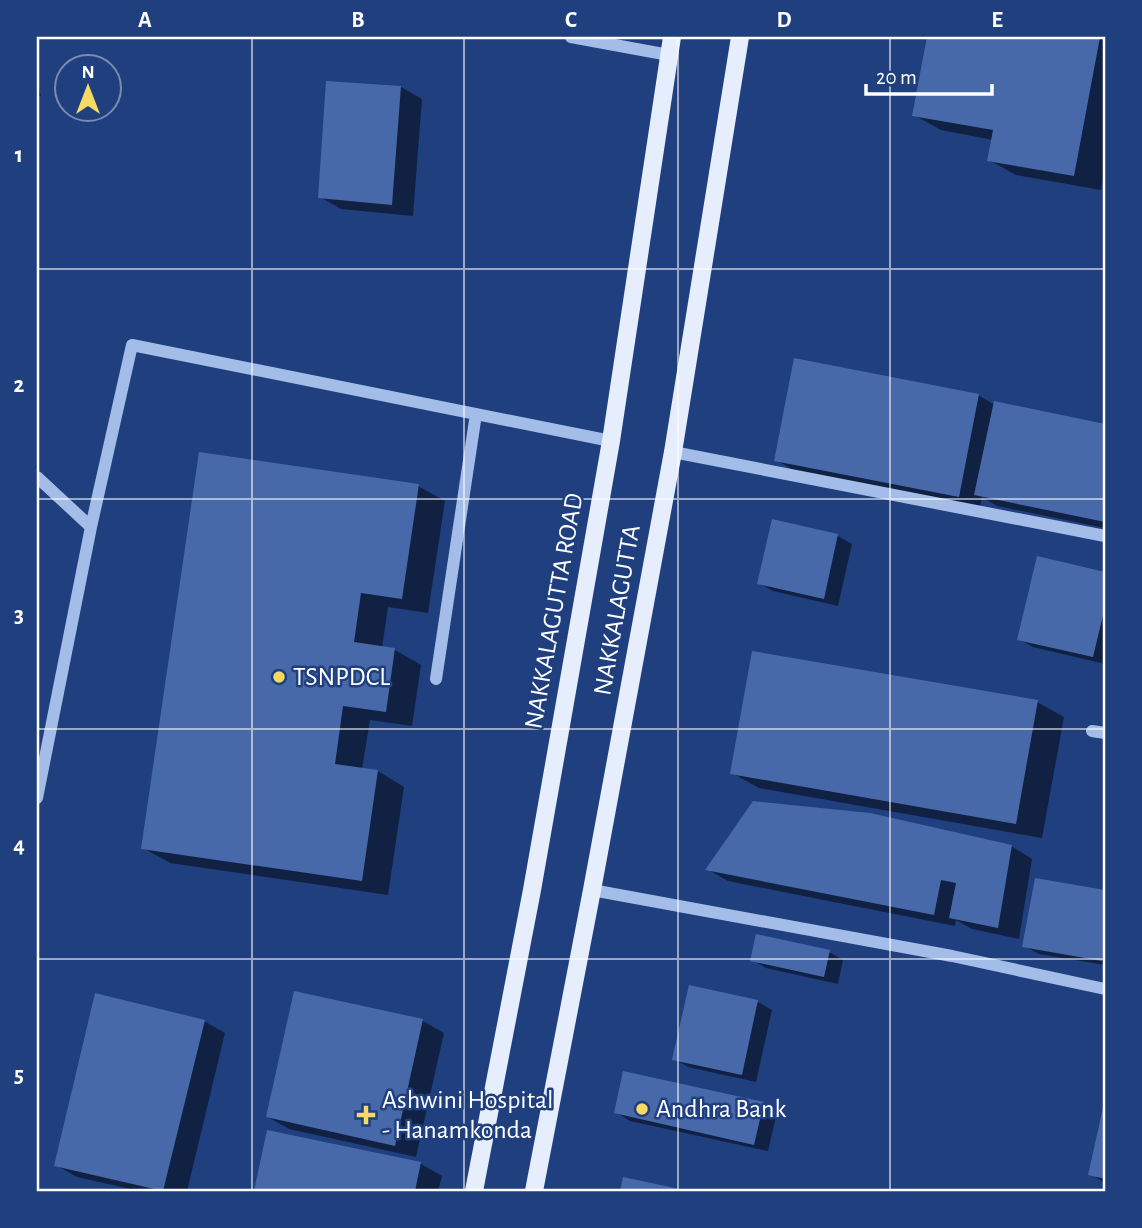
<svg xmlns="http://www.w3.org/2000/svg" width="1142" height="1228" font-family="'Alegreya Sans',sans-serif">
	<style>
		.shadow { fill: #0007 }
		.building { fill: #4869a9 }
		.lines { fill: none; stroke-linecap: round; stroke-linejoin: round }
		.minor { stroke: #a4bce8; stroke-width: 12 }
		.major { stroke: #e6edfd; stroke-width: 18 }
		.grid { fill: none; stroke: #fff; stroke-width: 2; stroke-opacity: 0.55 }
		.poi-dot { fill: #f6da64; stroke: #1f3f7f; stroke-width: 2.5 }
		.labels { text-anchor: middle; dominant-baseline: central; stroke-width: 5; stroke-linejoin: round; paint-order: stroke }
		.street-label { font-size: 26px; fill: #fff; stroke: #1f3f7f }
		.poi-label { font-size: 26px; fill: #fff; stroke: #1f3f7f; text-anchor: start }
		.neatline { fill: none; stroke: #fff; stroke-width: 2.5 }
		.grid-label { font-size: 23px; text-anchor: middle; font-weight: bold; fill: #fff }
	</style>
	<rect width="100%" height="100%" fill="#1f3f7f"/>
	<!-- shadow -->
	<path class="shadow" d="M 929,37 L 1105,37 L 1105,167 L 1101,190 L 1016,175 L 989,160 L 993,140 L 941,130 L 914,115 Z
		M 37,83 L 41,96 L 37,97 Z
		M 328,83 L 401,87 L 422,99 L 413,216 L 341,209 L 320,197 Z
		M 978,395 L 995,405 L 995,403 L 1105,425 L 1105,528 L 997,506 L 982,497 L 980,508 L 797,472 L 776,460 Z
		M 418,486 L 445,501 L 428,613 L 388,607 L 382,648 L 395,650 L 421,665 L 412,726 L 370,720 L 362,769 L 378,771 L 404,787 L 388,895 L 170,863 L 143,848 Z
		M 774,521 L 838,536 L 852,544 L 838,606 L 773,591 L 759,583 Z
		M 1038,558 L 1105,574 L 1105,664 L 1033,647 L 1019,639 Z
		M 1037,702 L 1064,717 L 1042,838 L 759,788 L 732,773 Z
		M 1011,846 L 1032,859 L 1019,939 L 972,929 L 956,920 L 955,926 L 728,881 L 707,869 Z
		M 1037,880 L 1105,892 L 1105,965 L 1039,954 L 1024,946 Z
		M 829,952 L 843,960 L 838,984 L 766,968 L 752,960 Z
		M 690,987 L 758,1002 L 772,1010 L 756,1082 L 688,1067 L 674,1059 Z
		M 295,993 L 423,1021 L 444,1033 L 416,1157 L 289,1129 L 268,1117 Z
		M 204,1021 L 225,1033 L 187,1191 L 139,1191 L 77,1177 L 56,1165 Z
		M 763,1104 L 777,1112 L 768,1151 L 630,1121 L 616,1112 Z
		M 1104,1110 L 1105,1110 L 1105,1183 L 1090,1174 Z
		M 268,1132 L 421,1164 L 442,1176 L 438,1191 L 256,1191 Z"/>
	<!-- building -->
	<path class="building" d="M 927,37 L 1100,37 L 1074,176 L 987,161 L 993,130 L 912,116 Z
		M 326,81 L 401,86 L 392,205 L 318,198 Z
		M 794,358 L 979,394 L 959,497 L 774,461 Z
		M 994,401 L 1105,424 L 1105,522 L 974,495 Z
		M 199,452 L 419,484 L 402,599 L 361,593 L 354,642 L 395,648 L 386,712 L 343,706 L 335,764 L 378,770 L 362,881 L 141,849 Z
		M 772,519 L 838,534 L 824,599 L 757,584 Z
		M 1037,556 L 1105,572 L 1105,607 L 1093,657 L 1017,640 Z
		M 752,651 L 1038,700 L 1016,824 L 730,774 Z
		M 753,801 L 870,813 L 1012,845 L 998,928 L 949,918 L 956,883 L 941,880 L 934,915 L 705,870 Z
		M 1035,878 L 1105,890 L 1105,946 L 1102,961 L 1022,947 Z
		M 756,934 L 830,950 L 824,977 L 750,961 Z
		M 689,985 L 758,1000 L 742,1075 L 672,1060 Z
		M 294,991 L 423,1019 L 395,1146 L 266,1117 Z
		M 95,993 L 205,1020 L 163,1191 L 54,1166 Z
		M 623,1071 L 764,1102 L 754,1145 L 614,1113 Z
		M 1104,1103 L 1105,1103 L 1105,1179 L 1088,1175 Z
		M 267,1130 L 421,1162 L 415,1191 L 254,1191 Z
		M 623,1177 L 684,1190 L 684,1191 L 620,1191 Z"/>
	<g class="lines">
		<!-- minor -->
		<path class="minor" d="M 571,37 L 669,55
			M 673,452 L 1105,536
			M 37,477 L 91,527
			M 436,679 L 476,414
			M 1092,731 L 1105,733
			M 37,798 L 91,527 L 132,345 L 611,441
			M 592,890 L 952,956 L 1105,989"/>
		<!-- major -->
		<path class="major" d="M 474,1191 L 532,890 L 611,441 L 672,37
			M 534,1191 L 592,890 L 673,452 L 740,37"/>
	</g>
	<!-- grid -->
	<path class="grid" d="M 252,37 L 252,1191M 464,37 L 464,1191M 678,37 L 678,1191M 890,37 L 890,1191M 37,269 L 1105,269M 37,499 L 1105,499M 37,729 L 1105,729M 37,959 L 1105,959"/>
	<!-- markers -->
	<g class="poi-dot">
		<circle cx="279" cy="677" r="7"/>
		<circle cx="642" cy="1109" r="7"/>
		<path d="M362.5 1104.5h7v7h7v7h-7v7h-7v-7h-7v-7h7z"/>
	</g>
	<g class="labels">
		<!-- street labels -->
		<g class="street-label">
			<text transform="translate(617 610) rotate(-80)">NAKKALAGUTTA</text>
			<text transform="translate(554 611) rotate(-80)">NAKKALAGUTTA ROAD</text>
		</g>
		<!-- poi labels -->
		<g class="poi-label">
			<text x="293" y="677">TSNPDCL</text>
			<text x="382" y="1100">Ashwini Hospital<tspan x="382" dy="30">- Hanamkonda</tspan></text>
			<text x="656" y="1109">Andhra Bank</text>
		</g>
	</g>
	<!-- border -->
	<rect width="1142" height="1228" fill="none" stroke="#1f3f7f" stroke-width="77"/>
	<!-- north arrow -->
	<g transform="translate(88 88)"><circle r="33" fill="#1f3f7f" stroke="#798cb2" stroke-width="2"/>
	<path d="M0-5L12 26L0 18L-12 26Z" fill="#f6da64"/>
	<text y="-10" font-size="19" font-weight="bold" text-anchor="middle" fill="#ffffff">N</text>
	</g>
	<!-- scale -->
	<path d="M866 84v10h126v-10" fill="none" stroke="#ffffff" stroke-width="3.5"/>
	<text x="876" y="84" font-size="21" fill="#ffffff" stroke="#1f3f7f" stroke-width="5" paint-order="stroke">20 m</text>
	<rect x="38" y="38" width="1066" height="1152" class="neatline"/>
	<g class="grid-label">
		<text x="145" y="27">A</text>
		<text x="358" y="27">B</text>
		<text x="571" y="27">C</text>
		<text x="784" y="27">D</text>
		<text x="997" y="27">E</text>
		<text x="19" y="162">1</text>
		<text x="19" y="392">2</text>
		<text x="19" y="622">3</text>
		<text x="19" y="852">4</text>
		<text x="19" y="1082">5</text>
	</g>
</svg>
